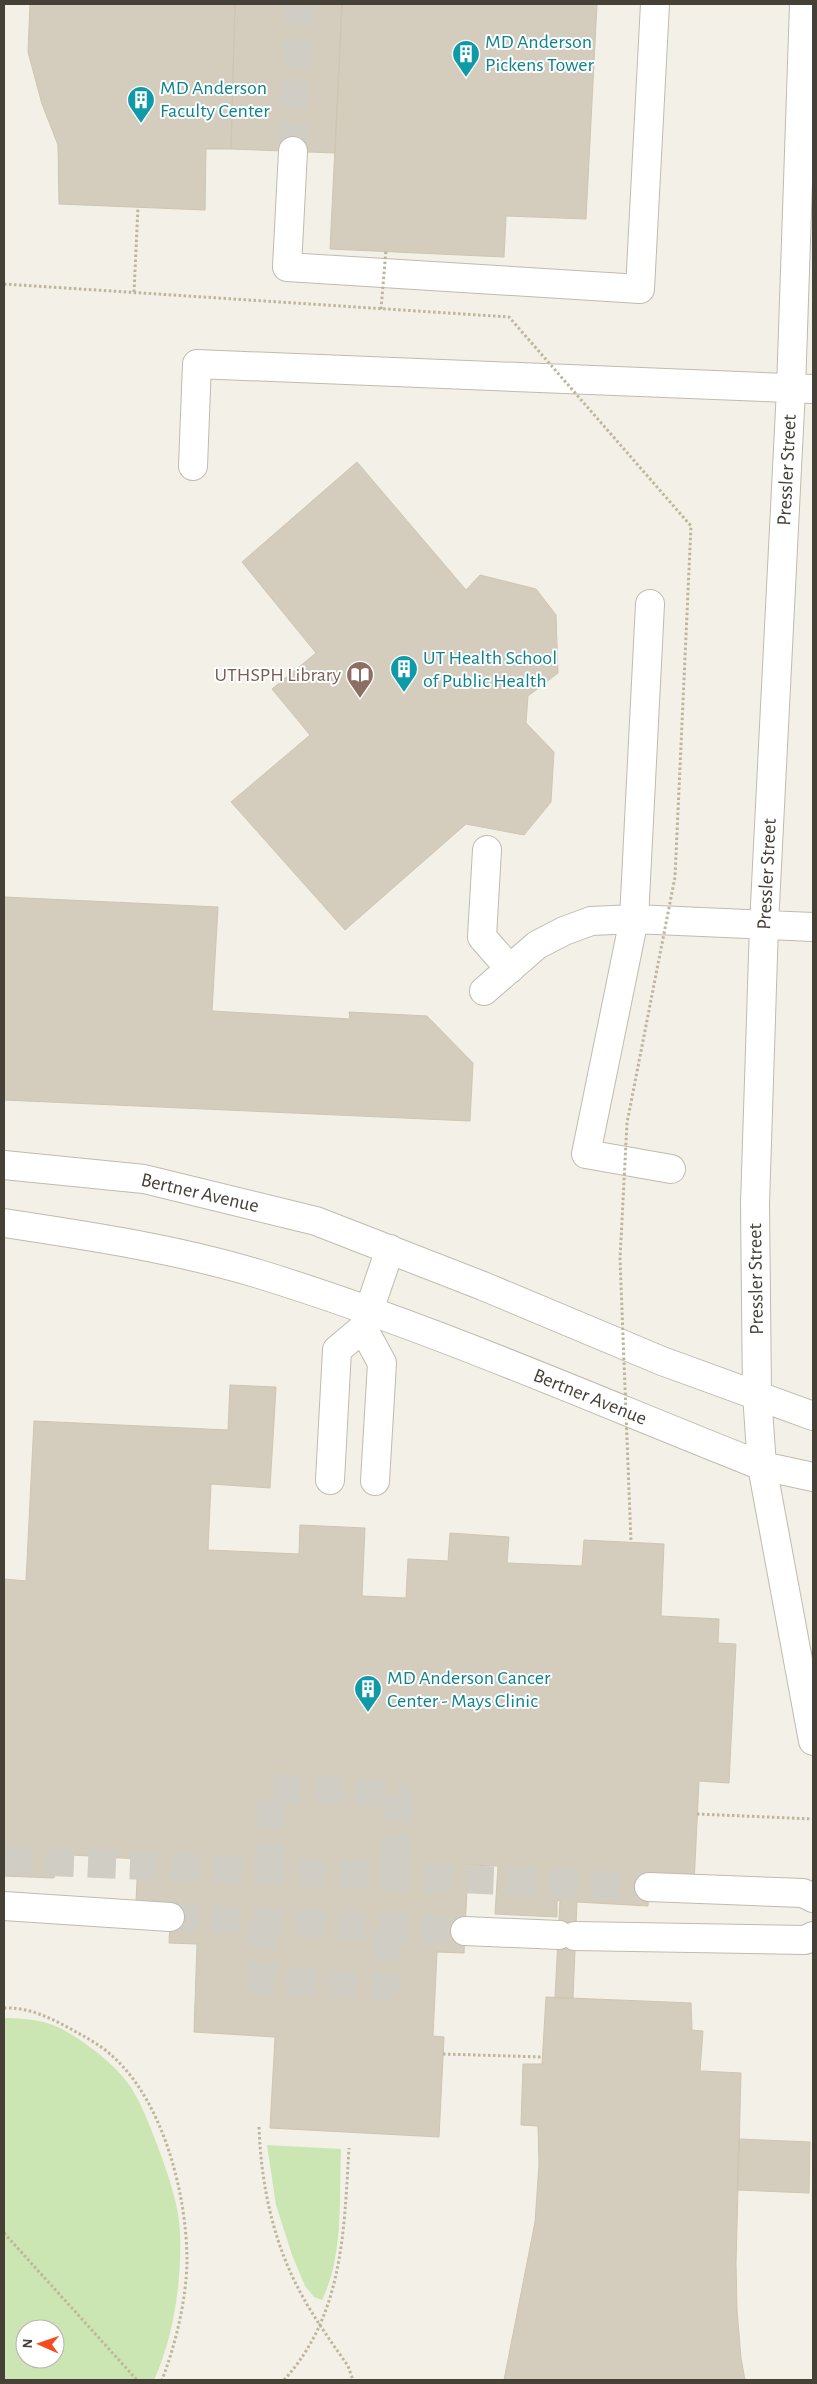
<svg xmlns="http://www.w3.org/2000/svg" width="817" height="2384" font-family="'Alegreya Sans',sans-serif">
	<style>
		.green { fill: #cbe6b2; fill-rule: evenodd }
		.building { fill: #d4cdbd; stroke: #cfc5b1 }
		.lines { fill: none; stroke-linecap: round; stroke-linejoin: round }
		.minor-tunnel { stroke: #d0cdc4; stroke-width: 28; stroke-dasharray: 28 14; stroke-linecap: butt }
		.minor-casing { stroke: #c1bbad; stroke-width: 30 }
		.path { stroke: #bfb59c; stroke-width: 3; stroke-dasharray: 2.5 2.5; stroke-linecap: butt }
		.minor { stroke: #fff; stroke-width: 28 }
		.path-bridge { stroke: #bfb59c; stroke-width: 3; stroke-dasharray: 2.5 2.5; stroke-linecap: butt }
		.labels { text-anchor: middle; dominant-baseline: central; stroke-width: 4; stroke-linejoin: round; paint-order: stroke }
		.culture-label { font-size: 20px; fill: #0d838f; stroke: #fff; text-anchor: start }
		.street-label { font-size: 20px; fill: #464137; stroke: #fff }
		.education-label { font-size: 20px; fill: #785e54; stroke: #fff; text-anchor: end }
	</style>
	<rect width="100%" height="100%" fill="#f3f0e7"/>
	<!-- green -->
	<path class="green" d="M 4,2018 C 21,2018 44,2020 60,2028 C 83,2040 118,2066 132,2089 C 145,2111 153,2134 162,2158 C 170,2181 179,2207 180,2232 C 182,2279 174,2337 154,2380 L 4,2380 ZM 25,2329 L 55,2329 L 55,2359 L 25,2359 Z
		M 267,2145 L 341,2149 C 339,2197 344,2256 322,2300 L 314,2297 L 305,2286 L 292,2255 L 276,2205 Z"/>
	<!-- building -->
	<path class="building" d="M 30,4 L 235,4 L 231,149 L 206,149 L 205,210 L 59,204 L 58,145 L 42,104 L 28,52 Z
		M 235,4 L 342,4 L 335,153 L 231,149 Z
		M 342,4 L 597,4 L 586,219 L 506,216 L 504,257 L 330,249 Z
		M 357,462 L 466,590 L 480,575 L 536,589 L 556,615 L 558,673 L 528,696 L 526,723 L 554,752 L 551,802 L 524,835 L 466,824 L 345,930 L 231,802 L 310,735 L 272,689 L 316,653 L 242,562 Z
		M 4,897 L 218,907 L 212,1011 L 350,1019 L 349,1012 L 427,1016 L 473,1063 L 470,1121 L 4,1100 Z
		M 230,1385 L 276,1387 L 270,1488 L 211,1484 L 208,1550 L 299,1554 L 300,1525 L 365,1528 L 362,1596 L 406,1598 L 408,1559 L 448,1561 L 450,1533 L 509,1537 L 507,1563 L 582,1566 L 584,1540 L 664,1544 L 661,1616 L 719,1619 L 718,1643 L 736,1644 L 729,1783 L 699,1781 L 694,1884 L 649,1882 L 648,1906 L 577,1902 L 573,1998 L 555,1998 L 560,1900 L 557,1901 L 557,1917 L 495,1914 L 498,1866 L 468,1865 L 464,1953 L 437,1952 L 433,2036 L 444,2037 L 439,2137 L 270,2128 L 275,2037 L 194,2032 L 197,1944 L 169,1943 L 171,1904 L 136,1902 L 138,1859 L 56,1854 L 54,1878 L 4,1876 L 4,1579 L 26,1581 L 34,1421 L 228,1430 Z
		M 546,1997 L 691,2003 L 692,2030 L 703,2031 L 700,2071 L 741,2073 L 736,2263 L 737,2310 L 741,2358 L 745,2380 L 504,2380 L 535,2222 L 539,2165 L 538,2126 L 521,2125 L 523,2064 L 542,2064 Z
		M 739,2139 L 810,2142 L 809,2193 L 737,2190 Z"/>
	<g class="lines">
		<!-- minor-tunnel -->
		<path class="minor-tunnel" d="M 293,151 L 300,4
			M 4,1860 L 649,1887
			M 269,1871 L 272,1788 L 399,1794 L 394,1876
			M 170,1917 L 465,1931
			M 263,1921 L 262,1980 L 386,1987 L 388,1927"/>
		<defs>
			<path id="minor" d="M 804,4 L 791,389 L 764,925 L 755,1204 L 757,1394 L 762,1466 L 813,1741
				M 293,151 L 287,267 L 640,289 L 655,4
				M 193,466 L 197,364 L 813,389
				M 650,604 L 634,919 L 586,1154 L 671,1169
				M 487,850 L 482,937 L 510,969
				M 484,991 L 537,945 L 564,931 L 591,921 L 634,919 L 813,927
				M 4,1165 L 144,1179 L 316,1221 L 483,1286 L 662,1361 L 813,1416
				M 4,1223 C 90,1236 176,1249 259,1274 C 431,1327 595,1400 762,1466 L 813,1477
				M 363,1328 L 382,1363 L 375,1481
				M 330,1480 L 337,1350 L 363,1328 L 390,1249
				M 649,1887 L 803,1893 L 813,1898
				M 4,1906 L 170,1917
				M 465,1931 L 559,1935
				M 575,1936 L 805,1940 L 813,1936"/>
		</defs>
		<!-- minor casing -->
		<use href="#minor" class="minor-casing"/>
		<!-- path -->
		<path class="path" d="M 134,292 L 138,207
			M 697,1814 L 813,1819
			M 4,2008 C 31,2007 55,2020 78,2033 C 89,2039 101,2046 110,2054 C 163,2099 187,2194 187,2262 C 186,2301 176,2343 162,2380
			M 443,2054 L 542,2057
			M 259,2127 C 261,2182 272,2237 297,2286 C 311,2314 330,2340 348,2366 L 353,2380
			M 4,2233 L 137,2380
			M 284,2380 C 343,2315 344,2232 349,2148"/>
		<!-- minor -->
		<use href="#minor" class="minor"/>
		<!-- path-bridge -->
		<path class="path-bridge" d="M 4,284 L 509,317 L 691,526 L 675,877 L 627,1123 L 620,1259 L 631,1542
			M 381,309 L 386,250"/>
	</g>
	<!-- icons -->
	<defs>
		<symbol id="building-pin" viewBox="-11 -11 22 30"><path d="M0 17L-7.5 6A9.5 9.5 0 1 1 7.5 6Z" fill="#0f9aa8" stroke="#fff"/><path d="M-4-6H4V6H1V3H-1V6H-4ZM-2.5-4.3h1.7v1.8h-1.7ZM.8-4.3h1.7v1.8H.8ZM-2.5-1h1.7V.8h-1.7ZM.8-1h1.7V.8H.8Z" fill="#fff"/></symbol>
		<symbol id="library-pin" viewBox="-11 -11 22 30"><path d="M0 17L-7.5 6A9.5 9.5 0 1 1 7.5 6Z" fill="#8d6e63" stroke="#fff"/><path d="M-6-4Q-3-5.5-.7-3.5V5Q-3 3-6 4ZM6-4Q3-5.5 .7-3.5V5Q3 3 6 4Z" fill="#fff"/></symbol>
	</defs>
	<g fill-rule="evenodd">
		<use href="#building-pin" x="450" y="38" width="32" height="43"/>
		<use href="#building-pin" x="125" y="84" width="32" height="43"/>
		<use href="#building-pin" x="388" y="653" width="32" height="43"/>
		<use href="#library-pin" x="344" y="659" width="32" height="43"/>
		<use href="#building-pin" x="352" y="1673" width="32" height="43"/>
	</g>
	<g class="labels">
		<!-- culture labels -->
		<g class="culture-label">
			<text x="485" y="42">MD Anderson<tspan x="485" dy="23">Pickens Tower</tspan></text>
			<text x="160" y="88">MD Anderson<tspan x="160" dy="23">Faculty Center</tspan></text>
			<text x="423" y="658">UT Health School<tspan x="423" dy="23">of Public Health</tspan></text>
			<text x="387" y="1678">MD Anderson Cancer<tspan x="387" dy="23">Center - Mays Clinic</tspan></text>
		</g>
		<!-- street labels -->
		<g class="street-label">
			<text transform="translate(787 470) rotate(-87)">Pressler Street</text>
			<text transform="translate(767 874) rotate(-87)">Pressler Street</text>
			<text transform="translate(200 1193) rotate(13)">Bertner Avenue</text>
			<text transform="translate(756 1279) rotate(-91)">Pressler Street</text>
			<text transform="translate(590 1397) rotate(22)">Bertner Avenue</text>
		</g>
		<!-- education labels -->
		<g class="education-label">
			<text x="341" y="675">UTHSPH Library</text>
		</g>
	</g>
	<!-- border -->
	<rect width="817" height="2384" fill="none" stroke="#464137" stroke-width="10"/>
	<!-- north arrow -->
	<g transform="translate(40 2344) rotate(272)"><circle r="24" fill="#ffffff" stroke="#b5b3af"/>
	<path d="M0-4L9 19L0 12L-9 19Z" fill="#f24c20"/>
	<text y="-8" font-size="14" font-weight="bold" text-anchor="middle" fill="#464137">N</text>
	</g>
</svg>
